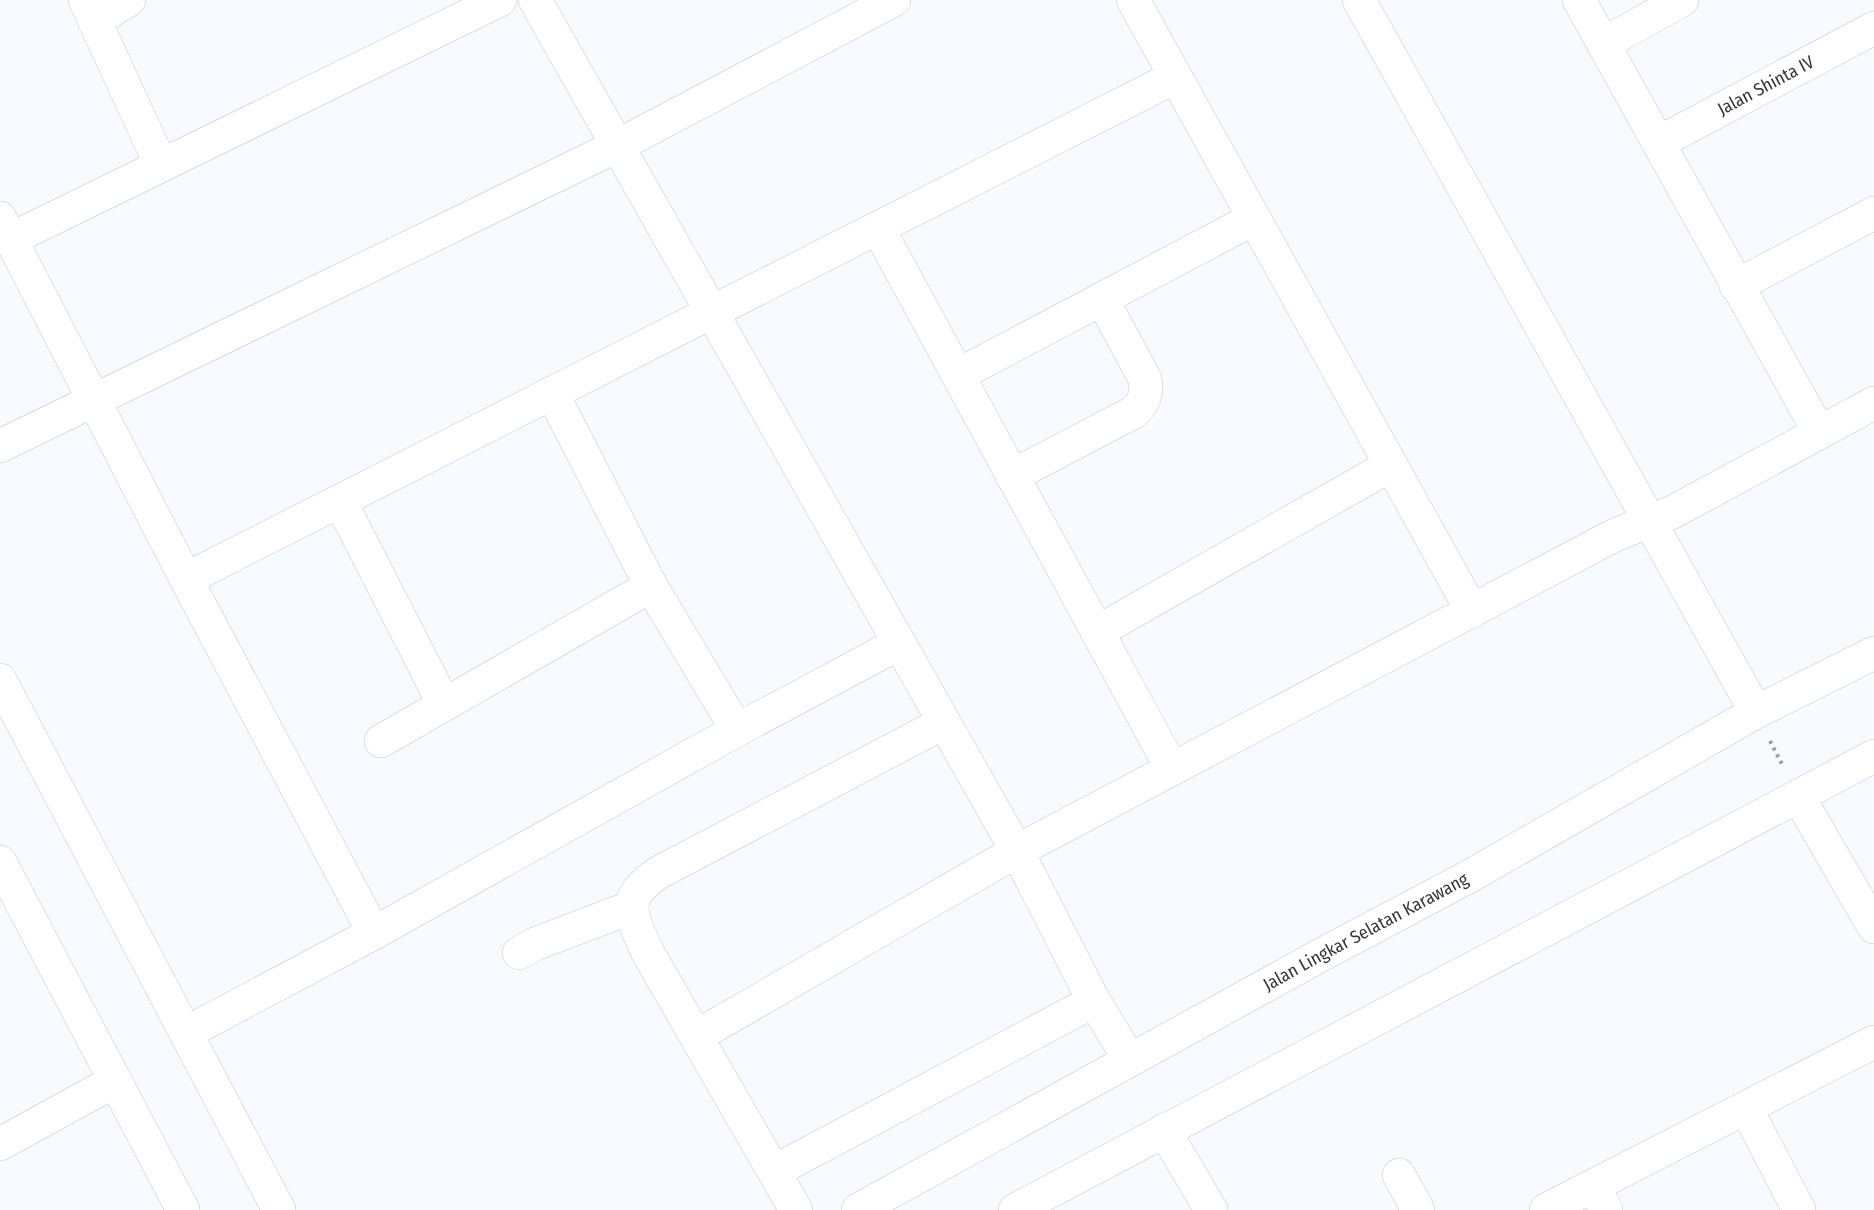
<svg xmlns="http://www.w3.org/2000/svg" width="1874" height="1210" font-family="'Fira Sans Condensed',sans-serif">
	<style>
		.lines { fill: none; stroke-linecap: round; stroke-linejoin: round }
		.minor-casing { stroke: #c0c7cd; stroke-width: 34 }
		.primary-casing { stroke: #c0c7cd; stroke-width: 34 }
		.path { stroke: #999ca0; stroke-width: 4; stroke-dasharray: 3 4.5; stroke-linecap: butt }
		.minor { stroke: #fff; stroke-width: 33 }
		.primary { stroke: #fff; stroke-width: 33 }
		.labels { text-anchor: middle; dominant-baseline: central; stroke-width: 5; stroke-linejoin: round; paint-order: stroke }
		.street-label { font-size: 18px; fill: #343639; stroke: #fff }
	</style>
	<rect width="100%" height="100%" fill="#f7fbff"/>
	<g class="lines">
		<defs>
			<g id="minor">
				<path d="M 85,0 L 161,165"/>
				<path d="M 535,0 L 1017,851 L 1094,1001 L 1130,1060"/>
				<path d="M 1133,0 L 1472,611"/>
				<path d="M 1359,0 L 1756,712"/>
				<path d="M 1579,0 L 1819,432"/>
				<path d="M 95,20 L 129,0"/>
				<path d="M 1603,44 L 1682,0"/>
				<path id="s1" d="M 1658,143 L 1874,28"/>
				<path d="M 0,218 L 186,579 L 374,933"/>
				<path d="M 878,228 L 1172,769"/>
				<path d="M 11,239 L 500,0"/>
				<path d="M 1736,286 L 1874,213"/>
				<path d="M 958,375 L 1253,219"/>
				<path d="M 552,393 L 651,586 L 737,730"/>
				<path d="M 0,446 L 619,145 L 894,0"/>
				<path d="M 1012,476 L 1134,412 C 1145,402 1147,393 1145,379 L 1102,299"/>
				<path d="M 340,501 L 444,704"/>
				<path d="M 186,579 L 1175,77"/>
				<path d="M 1097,632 L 1391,465"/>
				<path d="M 0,680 L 279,1210"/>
				<path d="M 381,741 L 651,586"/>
				<path d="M 1798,796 L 1874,927"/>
				<path d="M 0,862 L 183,1210"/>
				<path d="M 519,953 L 535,944 L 632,907"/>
				<path d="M 186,1033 L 374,933 L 737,730 L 898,644"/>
				<path d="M 697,1036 L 1017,851 L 1615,535 L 1673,512 L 1874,403"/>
				<path d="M 1746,1108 L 1799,1210"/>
				<path d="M 1164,1130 L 1211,1210"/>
				<path d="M 0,1144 L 115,1081"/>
				<path d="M 775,1171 L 1094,1001"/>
				<path d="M 1399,1175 L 1418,1210"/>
				<path d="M 1594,1186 L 1606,1210"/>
				<path d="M 796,1210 L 648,953 C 631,915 619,900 658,873 L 943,723"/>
				<path d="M 1546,1210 L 1874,1042"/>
			</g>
			<g id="primary">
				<path id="s2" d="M 858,1210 L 1321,955 L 1470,876 L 1756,712 L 1874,653"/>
				<path d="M 1015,1210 L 1874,756"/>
			</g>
		</defs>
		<!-- minor casing -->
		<use href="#minor" class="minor-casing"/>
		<!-- primary casing -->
		<use href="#primary" class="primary-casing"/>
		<!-- path -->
		<path class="path" d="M 1770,741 L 1783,766"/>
		<!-- minor -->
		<use href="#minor" class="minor"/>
		<!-- primary -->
		<use href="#primary" class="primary"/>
	</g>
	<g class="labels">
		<!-- street labels -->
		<g class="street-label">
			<text stroke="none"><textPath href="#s1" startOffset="122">Jalan Shinta IV</textPath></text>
			<text stroke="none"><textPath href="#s2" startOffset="579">Jalan Lingkar Selatan Karawang</textPath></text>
		</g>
	</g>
</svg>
